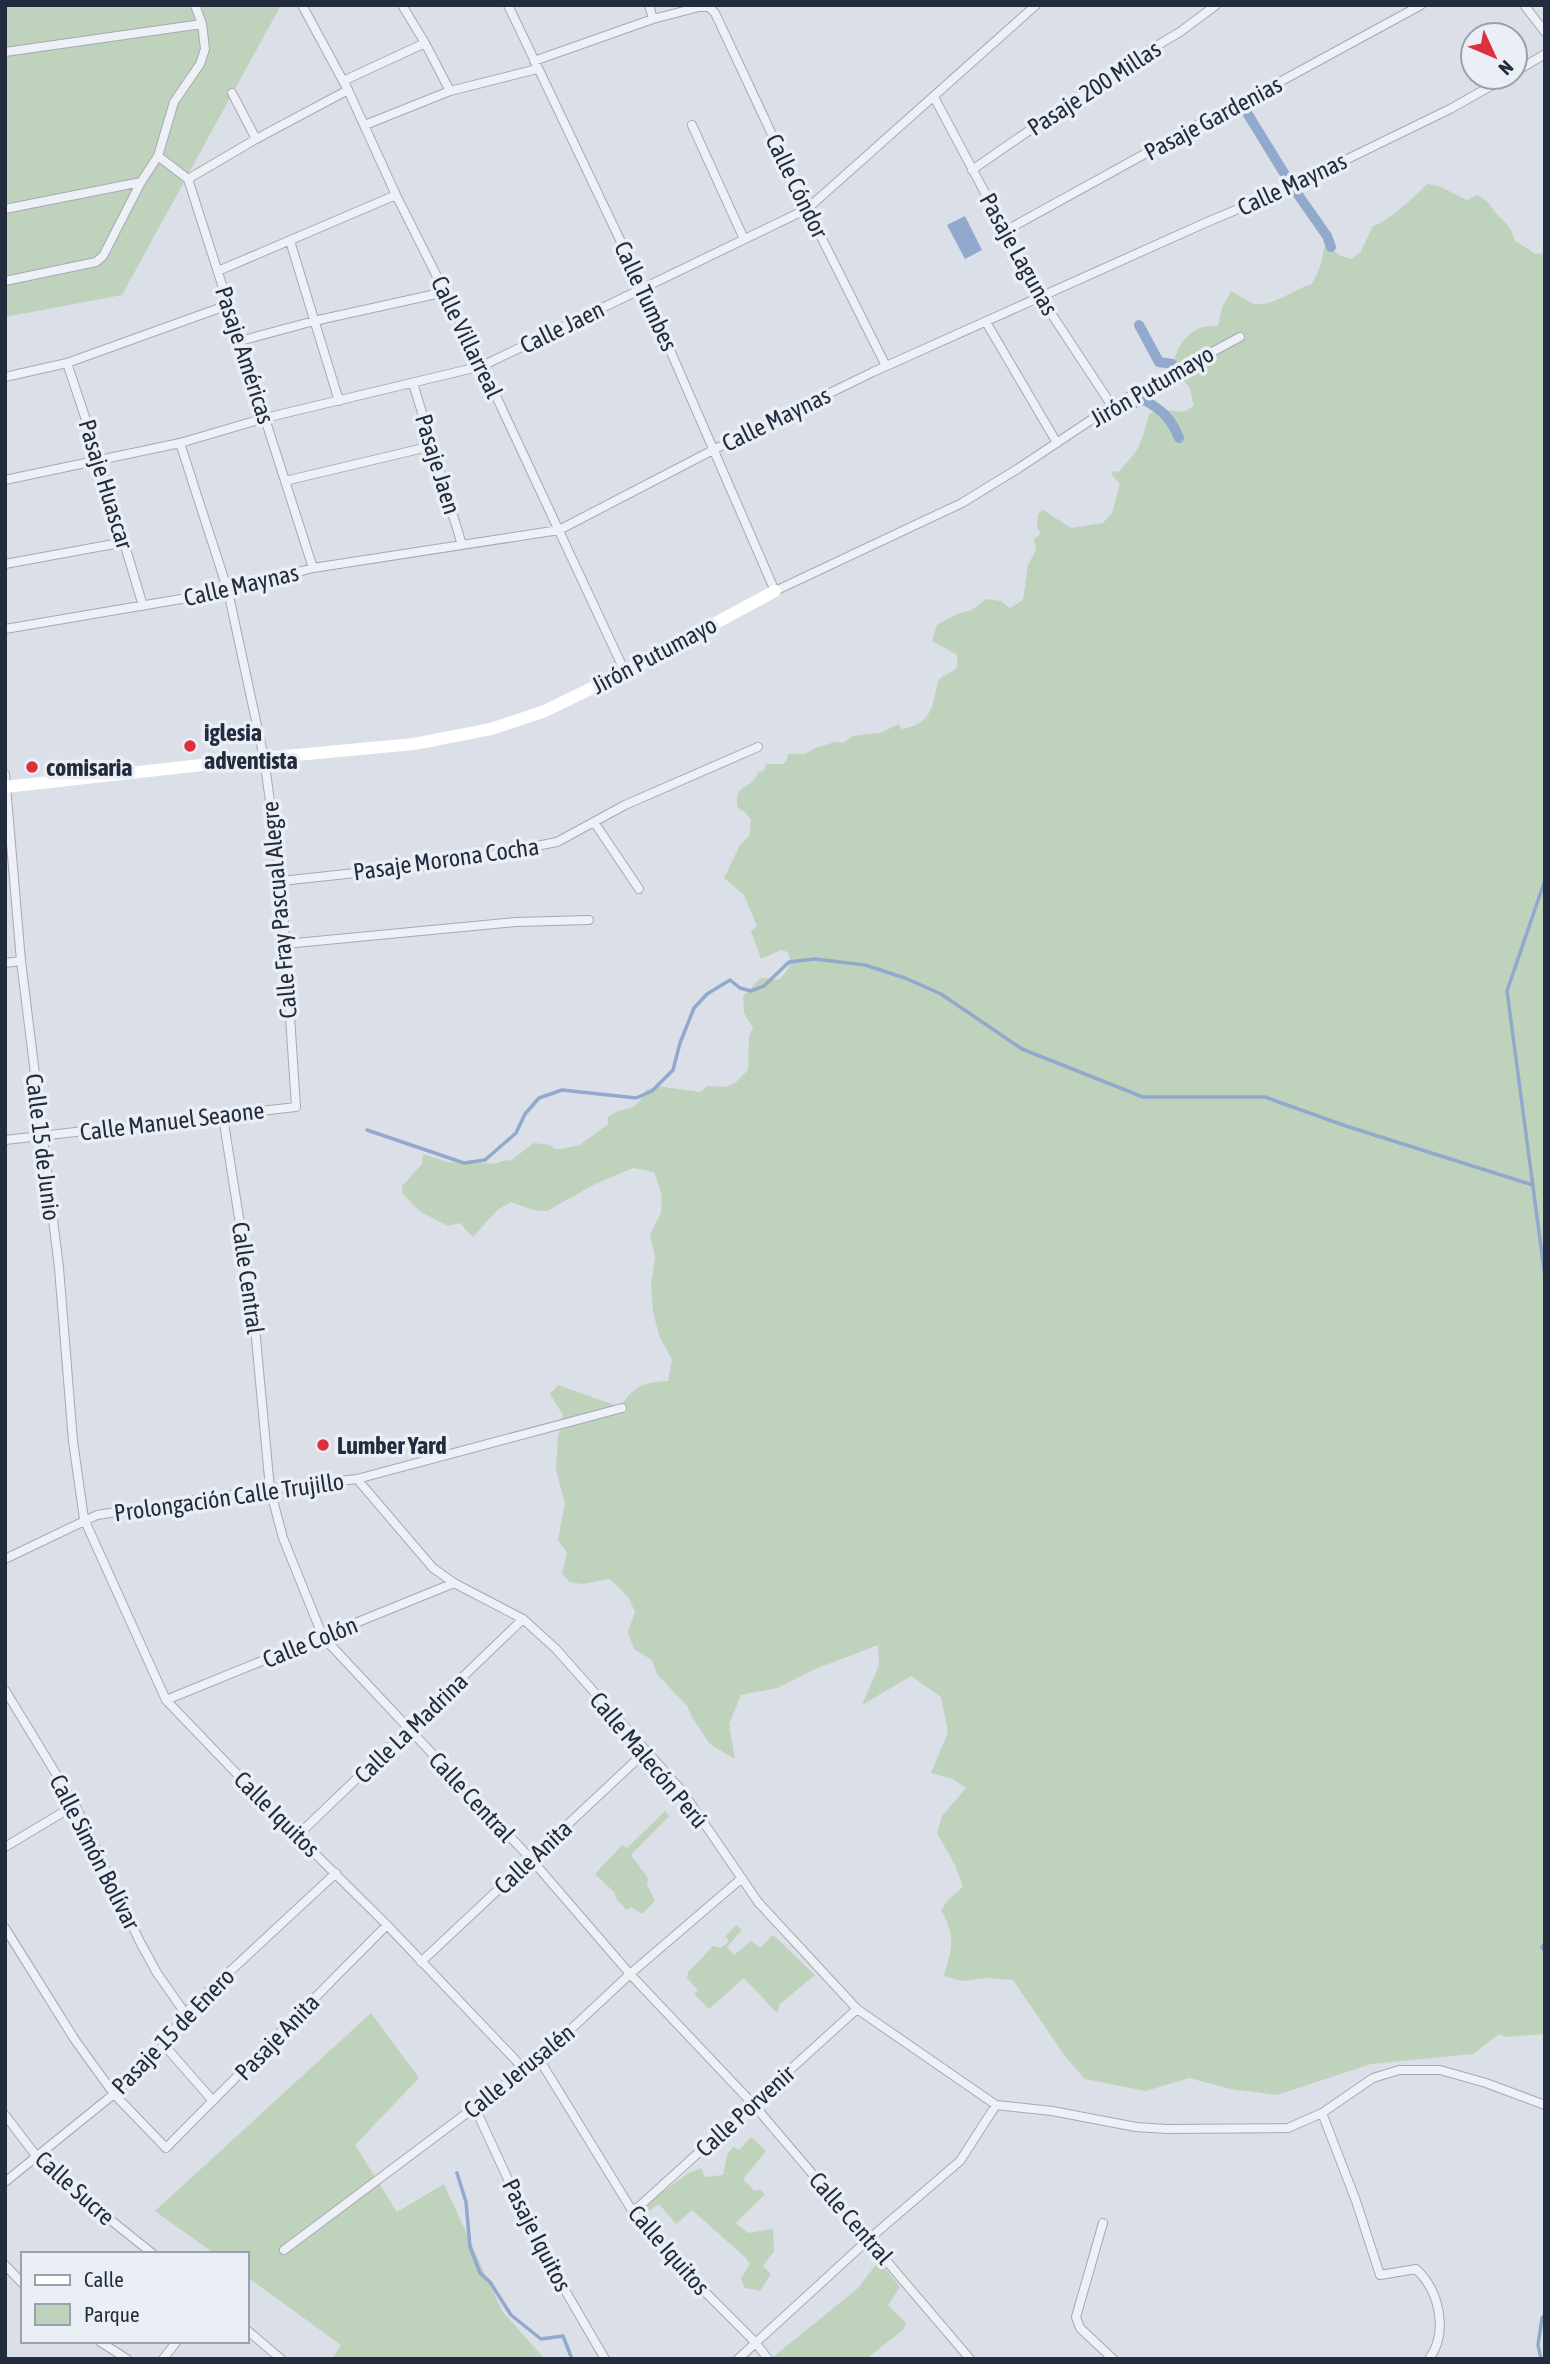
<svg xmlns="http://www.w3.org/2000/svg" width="1550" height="2364" font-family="'Asap Condensed',sans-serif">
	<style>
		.green { fill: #bfd2bb }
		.water { fill: #91a9cc }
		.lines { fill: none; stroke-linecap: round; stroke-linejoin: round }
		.stream { stroke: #91a9cc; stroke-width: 3.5 }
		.canal { stroke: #91a9cc; stroke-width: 10 }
		.street-casing { stroke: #a4a9b5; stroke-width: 10 }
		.street { stroke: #eef0f5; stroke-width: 8 }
		.secondary { stroke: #fff; stroke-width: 12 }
		.poi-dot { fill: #dd2f3c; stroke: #eaeef5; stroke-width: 2.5 }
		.labels { text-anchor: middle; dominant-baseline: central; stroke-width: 7; stroke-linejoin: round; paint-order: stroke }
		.street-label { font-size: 24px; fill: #232b3f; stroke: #eaeef5 }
		.poi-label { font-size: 24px; font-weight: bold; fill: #232b3f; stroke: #eaeef5; text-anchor: start }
	</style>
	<rect width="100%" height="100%" fill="#dbdfe7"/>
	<!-- green -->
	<path class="green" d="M 5,5 L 281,5 L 122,295 L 5,317 Z
		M 1427,184 L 1439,186 L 1467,200 L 1477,195 C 1494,204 1488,206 1499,216 C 1508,225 1512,229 1515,241 L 1536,254 L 1545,253 L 1545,2034 L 1506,2037 L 1499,2034 L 1473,2054 L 1371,2064 L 1277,2095 L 1231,2089 L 1189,2078 L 1146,2091 L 1085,2079 L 1065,2056 L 1013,1980 L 987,1978 L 962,1981 L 944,1976 C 952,1948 956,1936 941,1910 L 949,1899 L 963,1887 L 955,1865 L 937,1833 L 942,1816 L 966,1788 L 953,1779 L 931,1773 L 948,1732 L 941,1697 L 911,1676 L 862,1705 L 879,1665 L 878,1645 L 815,1669 L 777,1688 L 741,1695 L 729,1724 L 735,1759 L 710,1744 L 693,1719 L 687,1706 L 657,1674 L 652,1660 L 634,1649 L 628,1632 L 635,1612 L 629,1598 L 610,1579 L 582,1584 L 569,1582 L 562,1573 L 567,1553 L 558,1540 L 565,1503 L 556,1470 L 558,1437 L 563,1415 L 550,1394 L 558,1385 L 620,1407 C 636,1384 642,1383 668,1381 L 672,1360 L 659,1335 L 653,1312 L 651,1285 L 655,1257 L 650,1234 L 661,1213 L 662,1196 L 654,1172 L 633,1168 L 595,1184 L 547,1211 L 533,1210 L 511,1202 L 497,1210 L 473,1237 L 460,1223 L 448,1226 L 419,1211 L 402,1193 L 402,1186 L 422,1164 L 423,1154 L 448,1162 L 466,1164 L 473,1162 L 495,1164 L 505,1160 L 510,1161 L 534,1143 L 550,1145 L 554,1149 L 561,1149 L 580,1145 L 608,1124 L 608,1117 C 626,1103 633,1117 646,1090 L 657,1086 L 700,1092 L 708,1086 L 726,1087 L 735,1083 L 748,1070 L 749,1036 L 753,1028 L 744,1013 L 743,996 L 761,978 L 779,980 C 788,970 793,965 788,952 L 781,950 L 761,959 L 751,931 L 757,926 L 744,895 L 724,878 L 740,845 L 749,836 L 751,820 L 745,812 L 738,808 C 732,783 753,791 758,772 L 764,771 L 766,764 L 783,764 L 787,760 L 788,754 L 805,754 L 815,748 L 835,742 L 843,743 L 853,736 L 880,733 L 899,724 L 901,729 C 932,724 932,708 938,681 C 948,669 962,675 956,654 L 932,641 L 937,625 L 957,614 L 972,610 L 986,599 L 1001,601 L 1010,608 L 1023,600 L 1028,565 L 1036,550 L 1034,539 L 1041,533 L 1037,528 L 1038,514 L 1043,510 L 1071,528 L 1103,523 L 1112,513 L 1120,484 L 1112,475 L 1112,471 L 1119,472 C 1125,463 1133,457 1138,448 C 1143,438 1146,425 1149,414 C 1153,413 1156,410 1160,410 C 1173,408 1181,418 1194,405 L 1189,387 L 1172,366 C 1179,342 1191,324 1218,326 L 1222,308 L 1231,291 C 1238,294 1249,303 1255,304 C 1272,307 1294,289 1312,284 L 1320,267 L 1325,245 L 1341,256 L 1351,259 L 1360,253 L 1373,226 C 1386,223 1417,195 1427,184 Z
		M 665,1811 L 669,1816 L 631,1855 L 648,1878 L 647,1885 L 655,1901 L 642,1914 L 631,1907 L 627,1910 L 617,1900 L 614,1892 L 595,1874 L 622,1845 L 627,1848 Z
		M 736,1925 L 742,1930 L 727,1947 L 734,1955 L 751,1941 L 760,1948 L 773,1935 L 815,1975 L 780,2004 L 777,2013 L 744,1978 L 709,2009 L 694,1994 L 698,1990 L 687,1978 L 688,1972 L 713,1946 L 720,1948 L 729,1942 L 726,1936 Z
		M 371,2013 L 419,2078 L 355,2145 L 397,2212 L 444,2184 L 502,2311 L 545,2359 L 332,2359 L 341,2345 L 247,2277 L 247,2254 L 215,2254 L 155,2211 Z
		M 751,2137 L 766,2151 L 743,2179 L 754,2191 L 760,2189 L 765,2194 L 736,2223 L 748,2233 L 773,2229 L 774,2251 L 763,2266 L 771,2274 L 760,2291 L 745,2288 L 741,2278 L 750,2264 L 745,2257 L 692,2210 L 676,2224 L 659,2204 L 644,2215 L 644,2206 L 687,2174 L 701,2168 L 705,2177 L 723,2175 L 727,2155 L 733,2147 L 739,2150 Z
		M 879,2261 L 900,2287 L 888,2305 L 906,2323 L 903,2330 L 866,2359 L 775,2359 L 773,2357 L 857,2289 Z"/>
	<!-- water -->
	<path class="water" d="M 965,216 L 982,250 L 965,259 L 947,225 Z"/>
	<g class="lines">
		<!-- stream -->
		<path class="stream" d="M 1545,880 L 1507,991 L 1545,1277
			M 367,1130 L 464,1163 L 485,1160 L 516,1133 L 525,1114 L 539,1098 L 562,1090 L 636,1098 L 652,1091 L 673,1070 L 680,1043 L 694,1008 L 707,994 L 730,980 L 740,988 L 751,991 L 764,986 L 789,962 L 815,959 L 865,965 L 905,978 L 941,994 L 1022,1049 L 1143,1097 L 1265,1097 L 1346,1126 L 1533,1185
			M 1545,1944 L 1542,1947 L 1545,1951
			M 457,2173 L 466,2202 L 470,2247 L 480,2273 L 490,2282 L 511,2315 L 541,2339 L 563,2336 L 572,2359
			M 1541,2359 L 1538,2345 L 1542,2318 L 1545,2315"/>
		<!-- canal -->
		<path class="canal" d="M 1241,103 L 1292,186 L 1327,236 L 1331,247
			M 1139,325 L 1159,362 L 1172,364
			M 1112,406 L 1118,411 L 1125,406 L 1144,400 C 1162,410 1171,418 1179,438"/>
		<defs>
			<path id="street" d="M 302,5 L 348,90 L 396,195 L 482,366 L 625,672
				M 402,5 L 425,43 L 450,91
				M 508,5 L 643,288 L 775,591 L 962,503 L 1019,468 L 1112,406 L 1240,337
				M 649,5 L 653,19
				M 1524,5 L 1545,32
				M 5,52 L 202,24
				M 534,61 L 653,19 L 699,7 L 709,7 L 715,13 L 807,209 L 886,366
				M 1515,72 L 1545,54
				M 343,81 L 425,43
				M 232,93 L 256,139
				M 934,97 L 1041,298 L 1112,406
				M 365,125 L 450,91 L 537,69
				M 692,125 L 744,239
				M 158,156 L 188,179 L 313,568
				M 972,170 L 1124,65 L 1180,32 L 1216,5
				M 188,179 L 256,139 L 348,90
				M 5,209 L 141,182
				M 1005,231 L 1199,124 L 1241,103 L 1421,5
				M 290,241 L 339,401
				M 218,271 L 396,195
				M 5,281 L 96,262 L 103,256 L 141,182 L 158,156 L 174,102 L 200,64 L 205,49 L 202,24 L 195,5
				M 986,322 L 1057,443
				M 240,341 L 314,321 L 445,292
				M 67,363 L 99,459 L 143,606
				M 5,377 L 67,363 L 228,305
				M 413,383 L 462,545
				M 5,480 L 180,443 L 265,418 L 482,366 L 807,209 L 1036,5
				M 285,481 L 432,446
				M 5,564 L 125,542
				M 5,629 L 228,591 L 313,568 L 559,530 L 715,449 L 873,372 L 1205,223 L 1292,186 L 1450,109 L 1507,77
				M 5,774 L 21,961 L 59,1268 L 73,1441 L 84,1519 L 166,1700 L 287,1826 L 387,1925 L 525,2070
				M 594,822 L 639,889
				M 281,881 L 449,863 L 557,842 L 625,805 L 758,747
				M 285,944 L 516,922 L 589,920
				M 5,963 L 21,961
				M 223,1117 L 253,1306 L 270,1489 L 283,1538 L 323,1637 L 531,1859 L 630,1974 L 753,2104 L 970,2359
				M 5,1140 L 296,1107 L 281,881 L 264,758 L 228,591 L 180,443
				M 357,1479 L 433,1568 L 454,1583 L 523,1619 L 556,1649 L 682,1791 L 758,1902 L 857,2009 L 996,2105 L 1052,2111 L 1136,2127 L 1167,2129 L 1288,2128 L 1322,2113 L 1373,2078 L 1399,2070 L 1440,2070 L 1486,2083 L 1545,2105
				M 5,1559 L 97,1515 L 270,1489 L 357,1479 L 622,1408
				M 5,1690 L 75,1805 L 140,1942 L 157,1973 L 185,2013
				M 166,1700 L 454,1583
				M 297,1836 L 523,1619
				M 5,1847 L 75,1805
				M 5,1928 L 75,2040 L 114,2094 L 166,2148 L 387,1925
				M 421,1962 L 645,1752
				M 164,2045 L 213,2101
				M 539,2059 L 633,2212 L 660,2247 L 755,2342 L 768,2359
				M 475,2108 L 537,2242 L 605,2359
				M 1322,2113 L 1356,2201 L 1380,2275 L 1416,2269 C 1439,2290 1449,2332 1429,2359
				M 5,2115 L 37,2157 L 56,2176 L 153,2254
				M 5,2182 L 114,2094 L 164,2045 L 185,2013 L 336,1873
				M 633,2212 L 857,2009
				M 1103,2223 L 1076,2317 L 1080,2328 L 1113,2359
				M 284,2250 L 539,2059 L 630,1974 L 742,1878
				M 5,2265 L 23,2284
				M 247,2330 L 281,2359
				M 99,2341 L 127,2359
				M 163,2359 L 177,2341
				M 738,2359 L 869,2239 L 960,2161 L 996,2105"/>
		</defs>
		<!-- street casing -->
		<use href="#street" class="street-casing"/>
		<!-- street -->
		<use href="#street" class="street"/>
		<!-- secondary -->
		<path class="secondary" d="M 5,787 L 264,758 L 414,744 L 491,729 L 545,711 L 625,672 L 775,591"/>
	</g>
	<!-- markers -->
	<g class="poi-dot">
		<circle cx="190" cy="746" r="7"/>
		<circle cx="32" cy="767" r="7"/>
		<circle cx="323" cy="1445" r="7"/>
	</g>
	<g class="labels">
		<!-- street labels -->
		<g class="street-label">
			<text transform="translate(1094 88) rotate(-33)">Pasaje 200 Millas</text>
			<text transform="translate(1213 118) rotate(-28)">Pasaje Gardenias</text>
			<text transform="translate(1292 184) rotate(-25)">Calle Maynas</text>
			<text transform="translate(797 186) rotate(64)">Calle Cóndor</text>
			<text transform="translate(1019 254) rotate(61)">Pasaje Lagunas</text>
			<text transform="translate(646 296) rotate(65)">Calle Tumbes</text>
			<text transform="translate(562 327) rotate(-26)">Calle Jaen</text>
			<text transform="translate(467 337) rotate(64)">Calle Villarreal</text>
			<text transform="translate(245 355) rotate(72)">Pasaje Américas</text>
			<text transform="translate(1152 386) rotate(-30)">Jirón Putumayo</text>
			<text transform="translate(776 419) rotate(-26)">Calle Maynas</text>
			<text transform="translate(438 464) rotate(73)">Pasaje Jaen</text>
			<text transform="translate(106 484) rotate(73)">Pasaje Huascar</text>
			<text transform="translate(241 585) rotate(-13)">Calle Maynas</text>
			<text transform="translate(654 655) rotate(-28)">Jirón Putumayo</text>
			<text transform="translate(446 859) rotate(-8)">Pasaje Morona Cocha</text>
			<text transform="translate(279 910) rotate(-95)">Calle Fray Pascual Alegre</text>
			<text transform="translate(172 1121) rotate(-7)">Calle Manuel Seaone</text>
			<text transform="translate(43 1147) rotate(83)">Calle 15 de Junio</text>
			<text transform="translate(248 1278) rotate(82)">Calle Central</text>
			<text transform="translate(229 1497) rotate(-8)">Prolongación Calle Trujillo</text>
			<text transform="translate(310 1642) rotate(-22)">Calle Colón</text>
			<text transform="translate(411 1728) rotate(-44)">Calle La Madrina</text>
			<text transform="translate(649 1760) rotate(50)">Calle Malecón Perú</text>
			<text transform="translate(472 1797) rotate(47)">Calle Central</text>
			<text transform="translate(277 1814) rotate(45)">Calle Iquitos</text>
			<text transform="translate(95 1852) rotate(63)">Calle Simón Bolívar</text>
			<text transform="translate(533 1857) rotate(-43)">Calle Anita</text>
			<text transform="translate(173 2031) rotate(-46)">Pasaje 15 de Enero</text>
			<text transform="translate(277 2037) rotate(-46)">Pasaje Anita</text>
			<text transform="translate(519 2071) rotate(-39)">Calle Jerusalén</text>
			<text transform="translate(745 2111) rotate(-42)">Calle Porvenir</text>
			<text transform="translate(75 2188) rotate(42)">Calle Sucre</text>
			<text transform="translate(851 2218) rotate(49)">Calle Central</text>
			<text transform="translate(537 2235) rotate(63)">Pasaje Iquitos</text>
			<text transform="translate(669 2250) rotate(49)">Calle Iquitos</text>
		</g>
		<!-- poi labels -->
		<g class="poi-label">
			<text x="204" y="732">iglesia<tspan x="204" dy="28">adventista</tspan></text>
			<text x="46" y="767">comisaria</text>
			<text x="337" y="1445">Lumber Yard</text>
		</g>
	</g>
	<!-- border -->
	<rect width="1550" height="2364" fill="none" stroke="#232b3f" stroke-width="14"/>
	<!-- legend -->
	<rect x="21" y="2252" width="228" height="91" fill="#eaeef5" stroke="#9aa0ac" stroke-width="2"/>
	<rect x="35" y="2275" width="35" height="10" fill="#ffffff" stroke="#9aa0ac" stroke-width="2"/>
	<text x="84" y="2287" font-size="21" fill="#232b3f">Calle</text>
	<rect x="35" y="2304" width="35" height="21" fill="#bfd2bb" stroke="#9aa0ac" stroke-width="2"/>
	<text x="84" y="2322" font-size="21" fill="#232b3f">Parque</text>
	<!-- north arrow -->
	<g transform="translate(1494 56) rotate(134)"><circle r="33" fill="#eaeef5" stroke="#9aa0ac" stroke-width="2"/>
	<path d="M0-5L12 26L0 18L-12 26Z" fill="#dd2f3c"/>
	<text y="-10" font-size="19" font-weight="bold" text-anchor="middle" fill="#232b3f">N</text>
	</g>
</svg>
